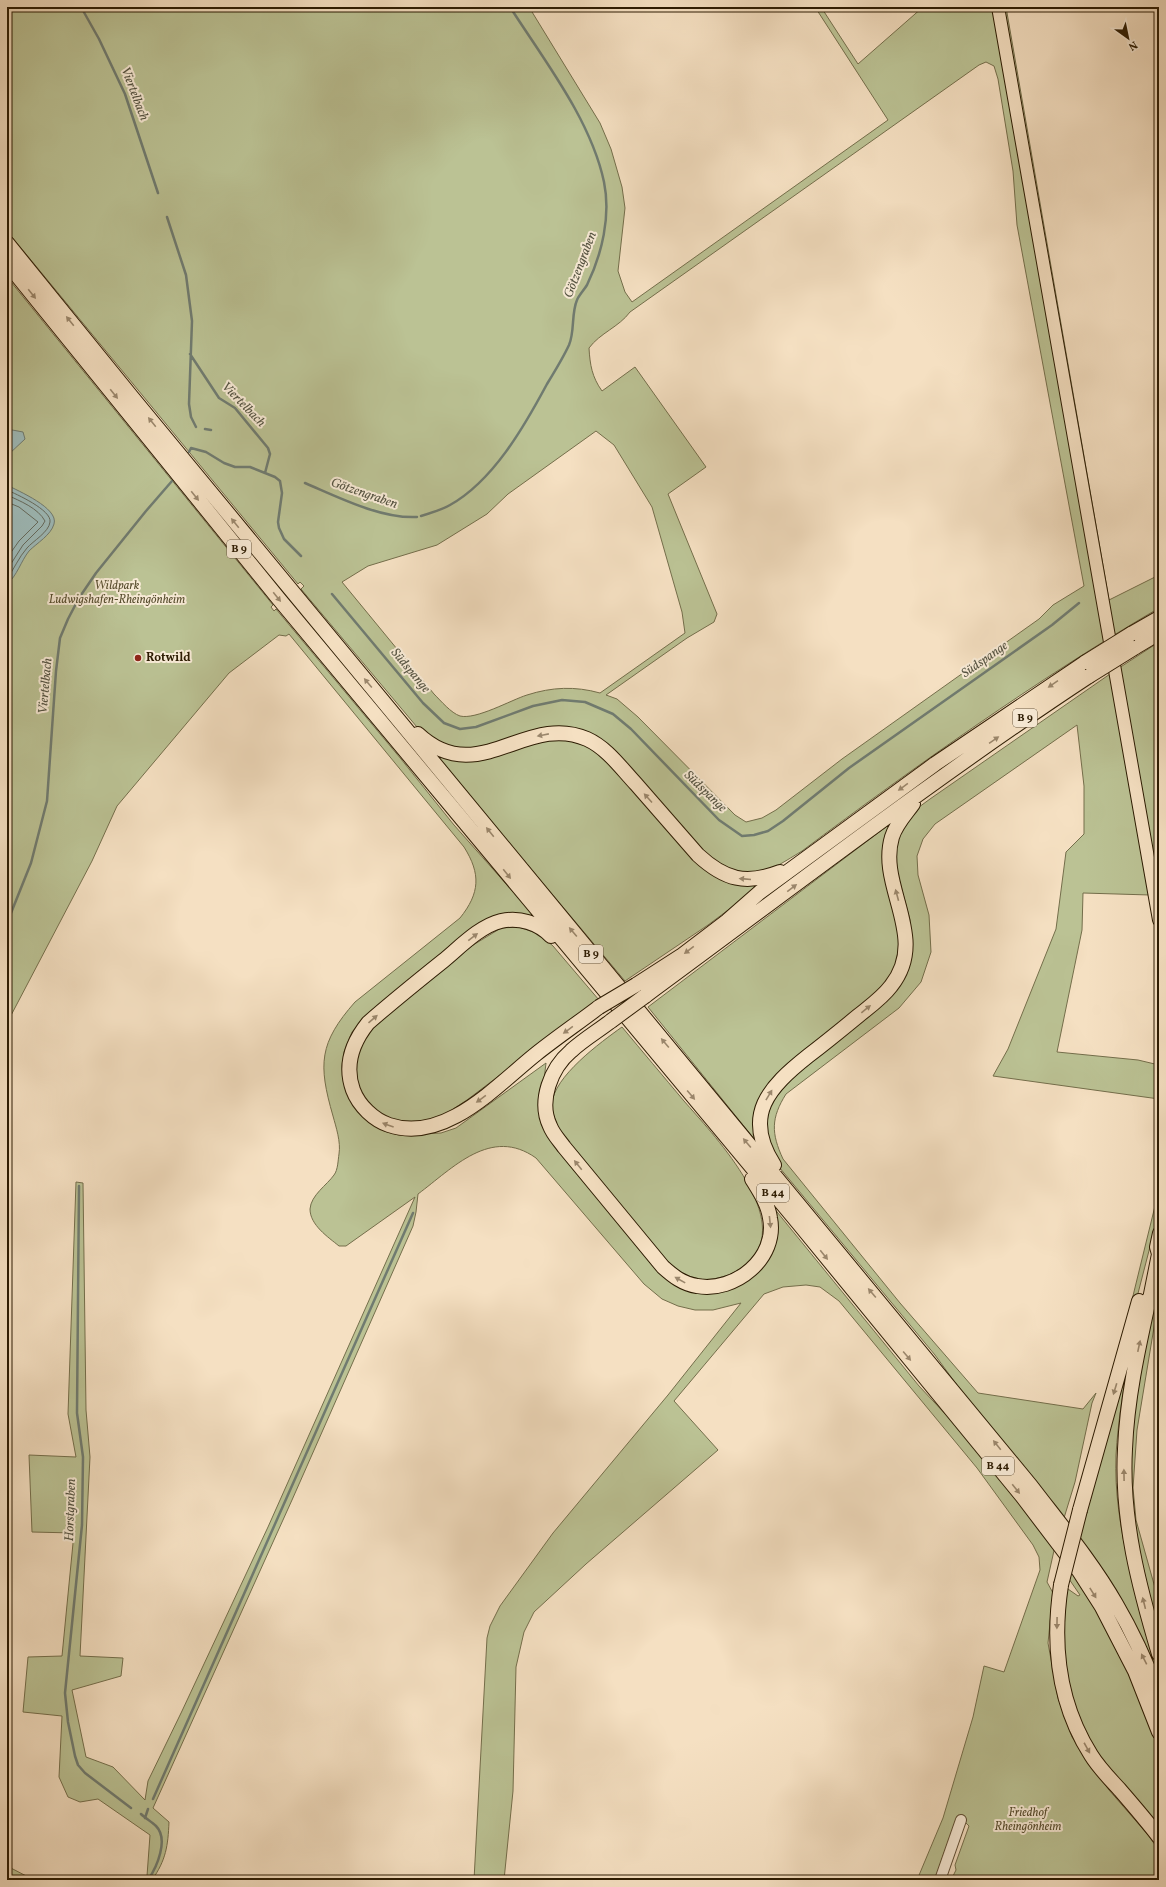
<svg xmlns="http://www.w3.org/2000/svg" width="1166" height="1887" font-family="Vollkorn,serif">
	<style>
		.green { fill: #bbc294; stroke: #746e4b; fill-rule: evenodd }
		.water { fill: #9ebbba; stroke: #707b70 }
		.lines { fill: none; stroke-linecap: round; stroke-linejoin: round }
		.shore { stroke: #656b5e; stroke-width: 1 }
		.stream { stroke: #707b70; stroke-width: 2.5 }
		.minor-casing { stroke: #5e4c32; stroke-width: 12 }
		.major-casing { stroke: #2c1b02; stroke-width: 14 }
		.highway-casing { stroke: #2c1b02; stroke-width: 16 }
		.minor { stroke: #f8ebd7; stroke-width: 10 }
		.major { stroke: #f5e0c2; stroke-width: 12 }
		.highway { stroke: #f5e0c2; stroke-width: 14 }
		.highway-bridge-casing { stroke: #2c1b02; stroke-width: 16; stroke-linecap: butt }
		.highway-bridge { stroke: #f5e0c2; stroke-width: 14 }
		.oneway { fill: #9b876c }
		.poi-dot { fill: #8f2418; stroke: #f8ebd7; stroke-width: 1.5 }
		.labels { text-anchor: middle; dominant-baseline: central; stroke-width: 4; stroke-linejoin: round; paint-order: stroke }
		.shield { fill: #f8ebd7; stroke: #695942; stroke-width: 1 }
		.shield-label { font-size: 11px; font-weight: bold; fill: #2c1b02 }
		.park-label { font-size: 12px; font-style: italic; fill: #574d2e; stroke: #f8ebd7 }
		.poi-label { font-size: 12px; font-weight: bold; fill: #2c1b02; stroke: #f8ebd7; text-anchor: start }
		.water-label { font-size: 13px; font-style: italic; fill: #545342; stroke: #f8ebd7 }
	</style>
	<rect width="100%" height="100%" fill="#f5e0c2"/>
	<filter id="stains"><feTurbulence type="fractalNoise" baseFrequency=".005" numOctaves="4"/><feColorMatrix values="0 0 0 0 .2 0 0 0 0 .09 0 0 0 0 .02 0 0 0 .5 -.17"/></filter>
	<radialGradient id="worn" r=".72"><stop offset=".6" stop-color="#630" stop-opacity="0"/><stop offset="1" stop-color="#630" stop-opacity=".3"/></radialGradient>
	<!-- green -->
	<path class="green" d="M 7,7 L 529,7 L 600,123 L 611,149 L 622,187 L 625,208 L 618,271 L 625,292 L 632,302 L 888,120 L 815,7 L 821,7 L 858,64 L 923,7 L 1006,7 L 1109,600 L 1159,575 L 1159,608 C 1035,681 917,765 802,851 C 769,871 753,884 715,864 L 580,731 L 459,750 L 441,744 L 422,733 L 301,589 L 304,586 L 300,582 L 298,584 L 7,231 ZM 986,62 L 994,66 L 998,79 L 1013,171 L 1017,225 L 1084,586 L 1053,605 L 1039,619 L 842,759 L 776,810 L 762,818 L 746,822 L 735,815 L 638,717 L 617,699 L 606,695 L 687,638 L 714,622 L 717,614 L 668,494 L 706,467 L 635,367 L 602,391 C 592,377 590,365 589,348 C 600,333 619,327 630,312 L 979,65 ZM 596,431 L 614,445 L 652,507 L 682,612 L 685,633 L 600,693 C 575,686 552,687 527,695 C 511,700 476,720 460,716 C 451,713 441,701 434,694 L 342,582 L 368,566 L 437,545 L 487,514 L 508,494 Z
		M 7,277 L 273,605 L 271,607 L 274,611 L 276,609 L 401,759 L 454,825 L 537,919 L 513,915 L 365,1017 L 352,1032 L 344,1052 L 342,1066 L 344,1083 L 373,1124 L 384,1131 L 399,1135 L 441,1133 L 456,1128 L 546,1063 L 541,1105 L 549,1132 L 691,1289 L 759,1267 L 773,1207 L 919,1386 L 963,1433 L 1055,1546 L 1047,1582 L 1053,1593 L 1048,1643 L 1058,1698 L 1072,1737 L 1109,1790 L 1149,1836 L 1159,1851 L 1159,1880 L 951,1880 L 956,1870 L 955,1865 L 969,1826 L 965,1822 L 945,1850 L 935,1880 L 917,1880 L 943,1818 L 973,1717 L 984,1666 L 1004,1672 L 1040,1570 L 1039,1557 L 1033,1545 L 977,1468 L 839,1301 L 820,1287 L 806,1285 L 783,1287 L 764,1294 L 674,1401 L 718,1450 L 586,1564 L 534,1612 L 524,1632 L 516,1667 L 513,1791 L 504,1880 L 474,1880 L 487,1638 L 490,1626 L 500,1606 L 553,1533 L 668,1395 L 741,1303 L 713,1310 L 695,1310 L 678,1306 L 662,1299 L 644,1284 L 536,1158 C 491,1126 453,1168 418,1194 L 416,1212 L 413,1226 L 292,1500 L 153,1808 L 169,1822 C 168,1846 166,1860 152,1880 L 144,1880 L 147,1876 L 150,1835 L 98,1799 L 80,1802 L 68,1797 L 59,1777 L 62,1716 L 23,1712 L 28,1657 L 62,1656 L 74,1533 L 32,1532 L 29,1455 L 76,1457 L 68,1414 L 76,1182 L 83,1183 L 86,1410 L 90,1457 L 80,1656 L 123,1658 L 121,1676 L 72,1690 L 86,1757 L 113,1767 L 145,1800 L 148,1781 L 182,1711 L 268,1527 L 415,1197 L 346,1246 L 339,1246 C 328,1237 310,1225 310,1209 C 311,1195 327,1185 334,1175 C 338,1170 338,1160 339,1154 C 341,1142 336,1127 333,1116 C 318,1064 319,1043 355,1002 L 460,918 C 480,893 481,874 464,847 L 289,634 L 286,636 L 279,635 L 229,673 L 117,806 L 92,861 L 7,1023 Z
		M 1159,642 L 1159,895 L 1119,668 Z
		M 1110,674 L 1150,895 L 1083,893 L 1082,930 L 1057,1052 L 1138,1060 L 1159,1065 L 1159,1099 L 993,1076 L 1008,1049 L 1056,929 L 1066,852 L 1084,834 L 1084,786 L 1077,725 L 935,824 L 923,839 L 917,856 L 918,875 L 929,915 L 931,952 L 921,982 L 899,1008 L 786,1094 C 771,1118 771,1133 783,1159 L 900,1303 L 978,1393 L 1083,1409 L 1096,1393 L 1092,1403 L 1075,1482 L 1064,1518 L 973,1407 L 935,1355 L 779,1167 L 773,1157 L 765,1124 L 775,1091 L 859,1021 L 911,949 L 910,920 L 897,871 L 894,852 L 903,824 L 915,810 L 930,799 Z
		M 546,739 L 578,741 L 597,751 L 706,866 L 767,881 L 708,925 L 625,981 L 432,751 L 471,759 Z
		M 895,820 L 890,831 L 898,919 L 899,959 L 886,985 L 779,1073 L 759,1145 L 648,1007 Z
		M 519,927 L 539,934 L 553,946 L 599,1000 L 467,1100 L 444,1115 L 426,1123 L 392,1121 L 366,1104 L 355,1083 L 356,1052 L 373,1025 L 465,950 L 501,928 Z
		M 622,1027 C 642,1051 663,1076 684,1101 C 711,1132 791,1215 752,1258 C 744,1266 736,1273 725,1276 C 698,1285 682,1275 662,1258 L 561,1133 C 557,1125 552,1114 552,1104 C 553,1077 601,1042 622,1027 Z
		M 1159,1177 L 1159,1207 L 1152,1239 L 1135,1305 L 1131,1304 L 1155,1206 Z
		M 1159,1263 L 1159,1297 L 1137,1430 L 1133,1488 L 1136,1520 L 1159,1602 L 1159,1633 L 1136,1544 L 1127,1461 L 1129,1431 Z
		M 1129,1358 C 1123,1390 1118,1422 1116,1455 C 1113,1528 1139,1602 1159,1671 L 1159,1681 L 1078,1538 Z
		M 1071,1568 L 1086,1590 L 1122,1657 L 1159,1746 L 1159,1830 L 1103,1766 L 1077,1723 L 1061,1661 L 1065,1601 L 1068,1589 L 1078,1596 L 1080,1595 L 1069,1579 Z
		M 7,1866 L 34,1880 L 7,1880 Z"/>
	<!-- water -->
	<path class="water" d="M 7,429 L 23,432 L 25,439 L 9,454 L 7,453 Z
		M 7,485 C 18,491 59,508 54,524 C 51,535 37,543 29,551 C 21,561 17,576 7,584 Z"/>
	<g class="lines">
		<!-- shore -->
		<path class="shore" d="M 7,490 C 16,494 52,510 50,522 C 49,532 33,541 27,548 C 19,557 14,569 7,579
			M 7,495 C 20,501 38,508 45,521 L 42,526 L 23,545 L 7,570
			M 7,502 L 19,507 L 38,522 L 19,541 L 7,558"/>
		<!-- stream -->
		<path class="stream" d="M 81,7 L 99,39 L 125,94 L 158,193
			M 167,217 L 186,275 L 192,321 L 189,404 L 191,417 L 196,427
			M 190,354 L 219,398 L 235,408 L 268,448 L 270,454 L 265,473
			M 205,429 L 211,430
			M 189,452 L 191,448 L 206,452 L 224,463 L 235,467 L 250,467 L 275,477 L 280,481 L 282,493 L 278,522 L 279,528 L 284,539 L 301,556
			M 305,483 C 338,497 381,519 417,517
			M 421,516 C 431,513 441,510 450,505 C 493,481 524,427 547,384 C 555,371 563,358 569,345 C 575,331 571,314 577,300 C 579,295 584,290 587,285 C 602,254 611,216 604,182 C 591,120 544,60 510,7
			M 332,594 L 423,703 L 444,723 L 460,729 L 476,727 L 533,706 L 562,700 L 585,702 L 613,714 L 631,729 L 719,820 L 742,836 L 754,835 L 768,831 L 783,821 L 849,768 L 1052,625 L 1079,603
			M 7,923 L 31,863 L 47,801 L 56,671 L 60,638 L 68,619 L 79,598 L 96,573 L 146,511 L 172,481
			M 79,1186 L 77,1413 L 83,1457 L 82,1525 L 65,1693 L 68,1722 L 75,1756 L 78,1765 L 85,1773 L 131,1808
			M 153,1799 L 413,1213
			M 141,1814 C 145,1818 152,1822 156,1826 C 169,1839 157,1867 148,1880
			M 145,1818 L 148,1809"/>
		<defs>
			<path id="minor" d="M 940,1880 L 961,1820"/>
			<path id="major" d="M 998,7 L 1159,920
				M 1149,1299 L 1158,1254 L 1156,1247 L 1159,1233"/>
			<path id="highway" d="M 7,243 L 131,396 L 1031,1486 C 1060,1524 1092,1562 1116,1604 C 1133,1633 1147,1664 1159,1695
				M 7,263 L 278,598 L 800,1225 L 1022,1496 L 1079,1571 L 1102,1607 L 1135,1671 L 1159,1732
				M 1131,634 L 1159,618
				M 1134,648 L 1159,633
				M 418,734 C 478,790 526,712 587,739 C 607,748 621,768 636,784 C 657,808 677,831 698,855 C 725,880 746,885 780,872
				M 551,936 C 538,923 520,917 501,921 C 480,926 460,947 443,961 C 418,981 392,1002 368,1023 C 352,1043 344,1065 353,1090 C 359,1106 374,1120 389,1125 C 445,1144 497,1085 536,1054 C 556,1038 578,1023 599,1007
				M 636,985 L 681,956 L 727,921 L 760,892 L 935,764 L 1086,662
				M 645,996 C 792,888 937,776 1089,676
				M 611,1021 C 598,1031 583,1040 571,1051 C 551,1068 538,1101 550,1126 C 553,1134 559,1140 564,1147 L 663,1267 C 673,1276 683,1284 697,1286 C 735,1293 778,1258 770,1218 C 768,1204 760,1192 752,1179
				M 774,1165 C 742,1115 769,1087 808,1056 C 825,1043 841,1030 858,1016 C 869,1007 882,998 891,986 C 930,937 877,887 892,837 C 896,824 905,815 913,804
				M 1149,1299 C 1138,1349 1127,1398 1125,1449 C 1121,1519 1139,1587 1159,1654
				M 1080,1510 L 1139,1301
				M 1061,1585 C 1052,1644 1058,1703 1091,1755 C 1099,1768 1110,1779 1120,1790 C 1133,1805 1146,1820 1159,1837"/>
		</defs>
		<!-- minor casing -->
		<use href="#minor" class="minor-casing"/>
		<!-- major casing -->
		<use href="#major" class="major-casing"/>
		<!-- highway casing -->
		<use href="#highway" class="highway-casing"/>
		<!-- minor -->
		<use href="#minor" class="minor"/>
		<!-- major -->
		<use href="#major" class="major"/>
		<!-- highway -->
		<use href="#highway" class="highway"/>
		<defs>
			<path id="highway-bridge" d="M 1086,662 L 1131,634
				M 1089,676 L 1134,648
				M 599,1007 L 636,985
				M 611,1021 L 645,996
				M 1061,1585 L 1080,1510"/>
		</defs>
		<!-- highway-bridge casing -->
		<use href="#highway-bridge" class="highway-bridge-casing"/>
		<!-- highway-bridge -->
		<use href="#highway-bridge" class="highway-bridge"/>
	</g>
	<!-- one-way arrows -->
	<defs><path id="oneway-solid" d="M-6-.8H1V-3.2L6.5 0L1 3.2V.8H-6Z"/></defs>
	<g class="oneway">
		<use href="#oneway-solid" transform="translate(32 294) rotate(51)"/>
		<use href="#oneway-solid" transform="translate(70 321) rotate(-129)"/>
		<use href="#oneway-solid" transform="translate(114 394) rotate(51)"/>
		<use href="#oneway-solid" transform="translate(152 422) rotate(-129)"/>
		<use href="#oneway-solid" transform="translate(195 496) rotate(51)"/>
		<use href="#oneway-solid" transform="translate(235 523) rotate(-129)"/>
		<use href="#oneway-solid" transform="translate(277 597) rotate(51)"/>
		<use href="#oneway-solid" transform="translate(368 683) rotate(-130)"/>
		<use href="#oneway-solid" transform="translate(1053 684) rotate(146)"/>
		<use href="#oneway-solid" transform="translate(543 735) rotate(169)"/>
		<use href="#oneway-solid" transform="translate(994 740) rotate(-35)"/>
		<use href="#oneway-solid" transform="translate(903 787) rotate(144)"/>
		<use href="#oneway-solid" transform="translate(648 798) rotate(-132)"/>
		<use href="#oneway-solid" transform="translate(490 832) rotate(-129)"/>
		<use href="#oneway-solid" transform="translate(507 874) rotate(51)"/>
		<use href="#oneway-solid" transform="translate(745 879) rotate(-175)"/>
		<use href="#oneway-solid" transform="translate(792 888) rotate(-37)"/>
		<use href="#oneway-solid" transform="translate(897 895) rotate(-105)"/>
		<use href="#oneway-solid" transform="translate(573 932) rotate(-130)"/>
		<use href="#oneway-solid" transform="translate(473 937) rotate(-38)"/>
		<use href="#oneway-solid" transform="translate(689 950) rotate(143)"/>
		<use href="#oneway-solid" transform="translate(866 1009) rotate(-39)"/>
		<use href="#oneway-solid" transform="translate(373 1019) rotate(-41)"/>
		<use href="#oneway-solid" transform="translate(568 1030) rotate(144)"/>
		<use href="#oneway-solid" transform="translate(665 1043) rotate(-130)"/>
		<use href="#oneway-solid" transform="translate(691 1095) rotate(50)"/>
		<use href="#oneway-solid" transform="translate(769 1095) rotate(-59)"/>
		<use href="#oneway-solid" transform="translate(481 1099) rotate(144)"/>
		<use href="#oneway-solid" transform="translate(388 1125) rotate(-160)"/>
		<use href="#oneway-solid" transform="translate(747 1143) rotate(-130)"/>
		<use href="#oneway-solid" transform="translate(578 1165) rotate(-129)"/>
		<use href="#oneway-solid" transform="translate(770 1222) rotate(84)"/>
		<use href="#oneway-solid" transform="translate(824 1255) rotate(51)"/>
		<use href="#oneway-solid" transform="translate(680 1280) rotate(-151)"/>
		<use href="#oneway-solid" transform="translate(872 1293) rotate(-130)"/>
		<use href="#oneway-solid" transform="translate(1139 1346) rotate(-78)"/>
		<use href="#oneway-solid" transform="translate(907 1356) rotate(50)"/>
		<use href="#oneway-solid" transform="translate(1115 1389) rotate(107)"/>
		<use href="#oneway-solid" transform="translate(997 1445) rotate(-129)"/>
		<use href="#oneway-solid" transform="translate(1124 1475) rotate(-91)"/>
		<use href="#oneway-solid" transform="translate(1016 1489) rotate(51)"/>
		<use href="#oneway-solid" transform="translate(1093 1593) rotate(58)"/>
		<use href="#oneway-solid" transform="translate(1144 1603) rotate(-104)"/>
		<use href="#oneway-solid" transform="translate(1057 1623) rotate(91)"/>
		<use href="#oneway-solid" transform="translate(1144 1659) rotate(-117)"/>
		<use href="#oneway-solid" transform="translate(1087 1748) rotate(61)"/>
	</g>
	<!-- markers -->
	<circle class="poi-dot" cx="138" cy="658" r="4"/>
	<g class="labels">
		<!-- shield labels -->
		<g class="shield">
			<rect x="227" y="540" width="24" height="18" rx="3"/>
			<rect x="1013" y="709" width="24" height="18" rx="3"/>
			<rect x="579" y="945" width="24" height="18" rx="3"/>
			<rect x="757" y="1184" width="32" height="18" rx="3"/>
			<rect x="982" y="1457" width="32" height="18" rx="3"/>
		</g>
		<g class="shield-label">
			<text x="239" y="549">B 9</text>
			<text x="1025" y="718">B 9</text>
			<text x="591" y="954">B 9</text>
			<text x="773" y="1193">B 44</text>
			<text x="998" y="1466">B 44</text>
		</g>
		<!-- park labels -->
		<g class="park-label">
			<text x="117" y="586">Wildpark<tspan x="117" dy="14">Ludwigshafen-Rheingönheim</tspan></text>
			<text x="1028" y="1813">Friedhof<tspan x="1028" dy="14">Rheingönheim</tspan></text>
		</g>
		<!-- poi labels -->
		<g class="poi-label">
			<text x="146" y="658">Rotwild</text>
		</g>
		<!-- water labels -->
		<g class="water-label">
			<text transform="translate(134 94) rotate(69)">Viertelbach</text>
			<text transform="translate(581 265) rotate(-69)">Götzengraben</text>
			<text transform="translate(243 405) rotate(46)">Viertelbach</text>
			<text transform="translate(364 494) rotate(19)">Götzengraben</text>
			<text transform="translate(985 660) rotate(-35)">Südspange</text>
			<text transform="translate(410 671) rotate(50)">Südspange</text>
			<text transform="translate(46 686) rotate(-85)">Viertelbach</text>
			<text transform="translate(705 792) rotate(44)">Südspange</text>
			<text transform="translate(71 1510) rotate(-88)">Horstgraben</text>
		</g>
	</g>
	<!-- margin -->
	<rect width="1166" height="1887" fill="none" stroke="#f5e0c2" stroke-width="24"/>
	<rect x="8" y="8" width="1150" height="1871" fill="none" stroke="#2c1b02" stroke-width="2"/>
	<rect x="12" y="12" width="1142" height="1863" fill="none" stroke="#2c1b02"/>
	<!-- north arrow -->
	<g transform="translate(1128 38) rotate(147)" stroke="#f8ebd7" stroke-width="3" paint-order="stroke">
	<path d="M0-3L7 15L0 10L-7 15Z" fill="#2c1b02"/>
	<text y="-6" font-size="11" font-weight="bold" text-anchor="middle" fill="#2c1b02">N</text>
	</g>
	<rect width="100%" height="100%" filter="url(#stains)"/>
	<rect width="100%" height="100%" fill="url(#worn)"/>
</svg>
